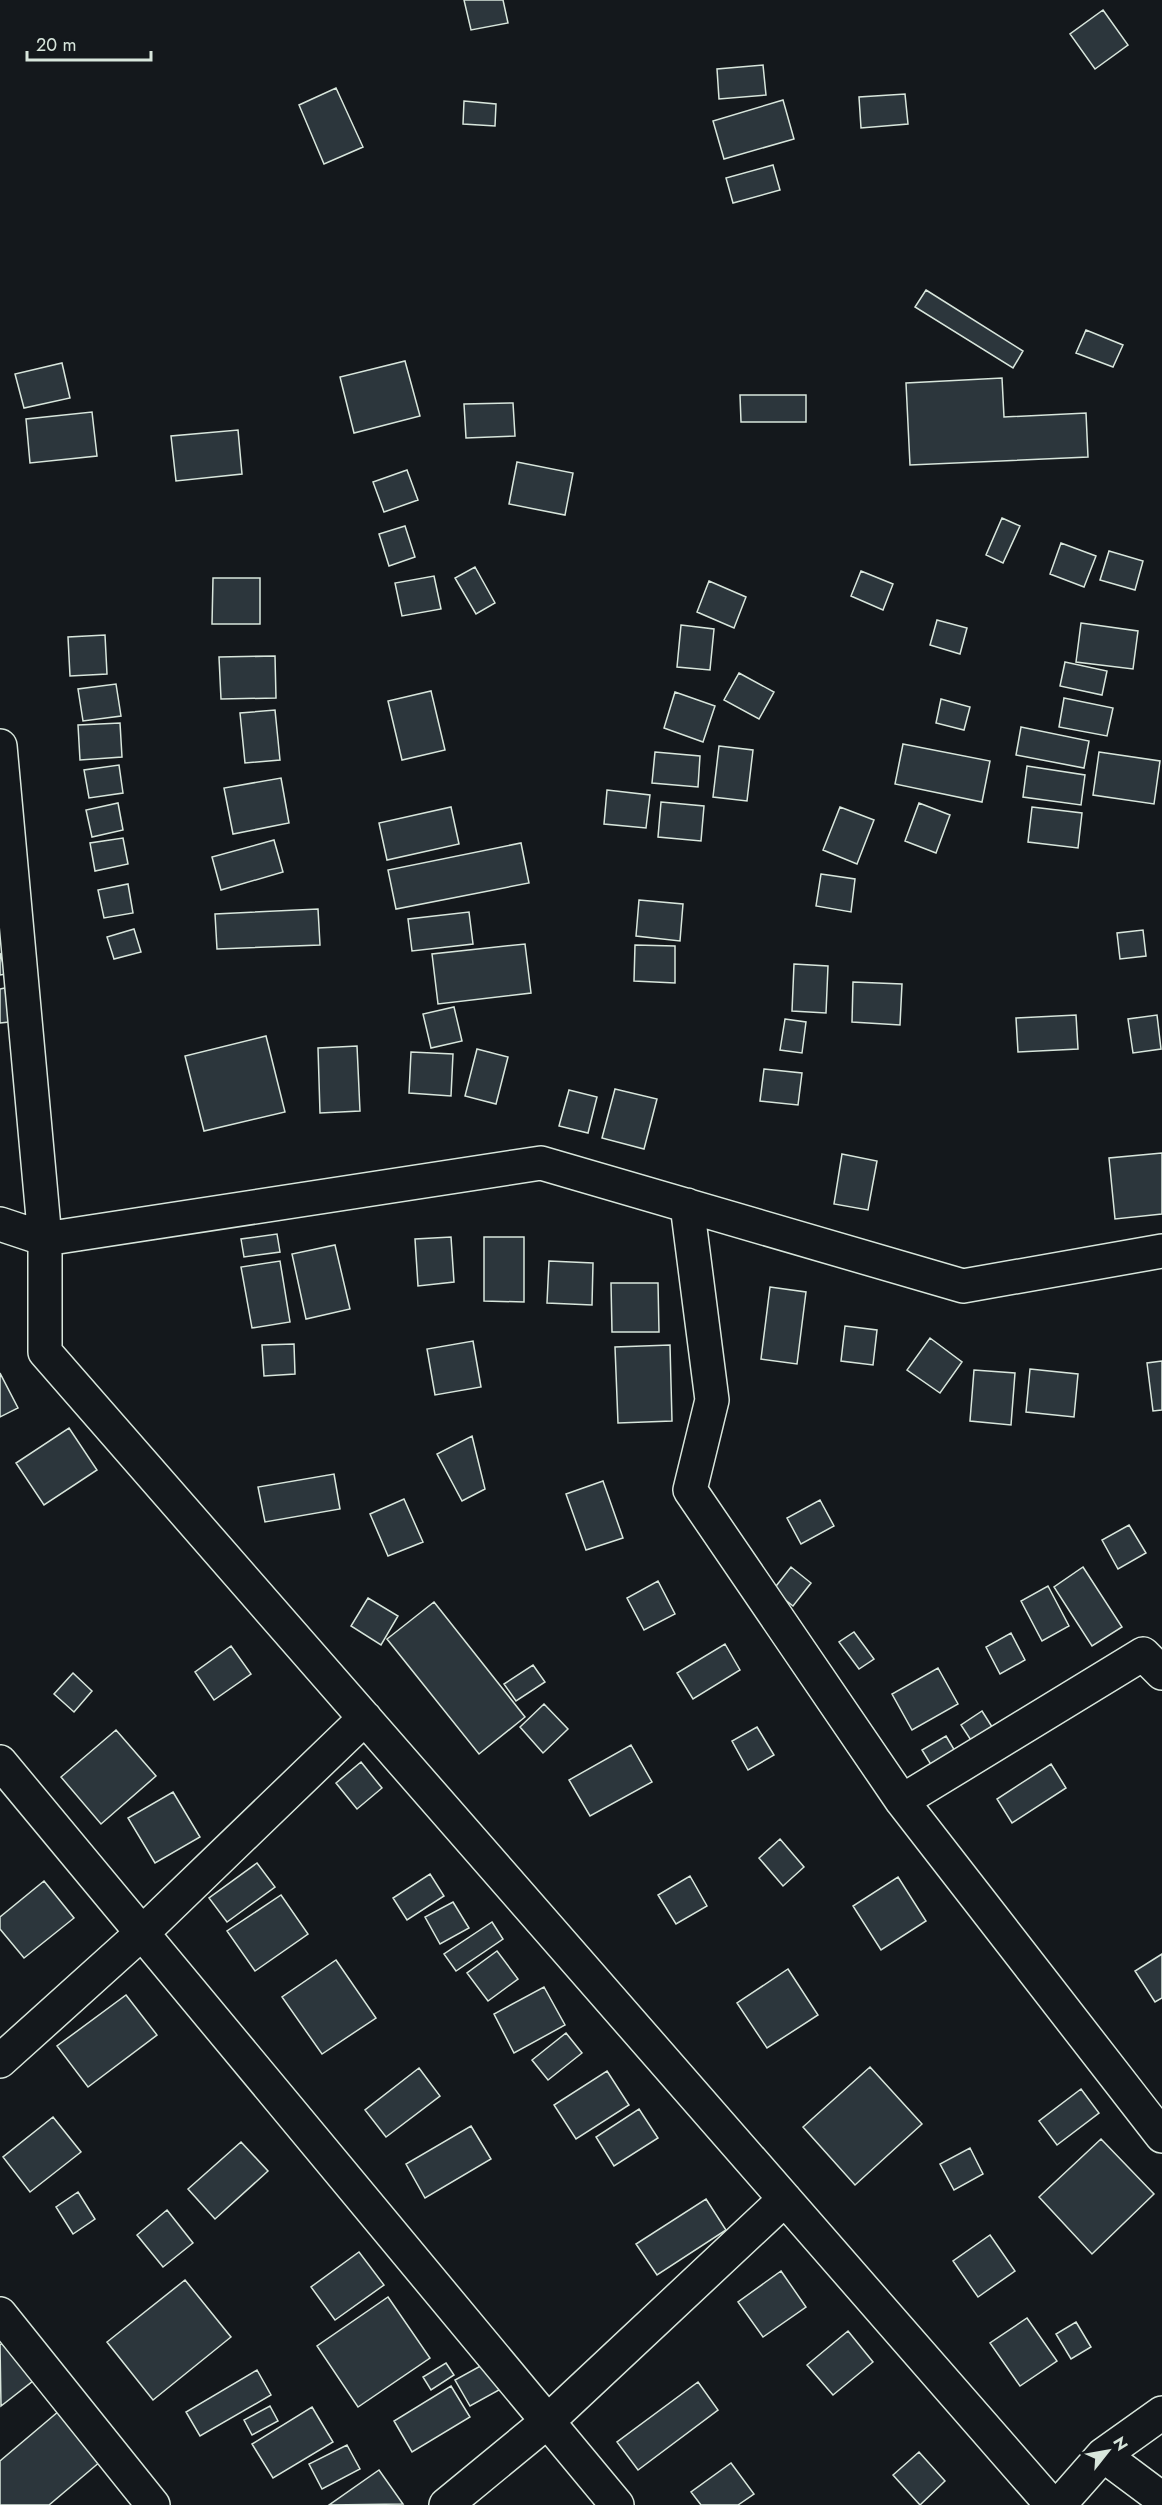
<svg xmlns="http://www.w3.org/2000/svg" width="1162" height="2505" font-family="Jost,sans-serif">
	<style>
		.building { fill: #2c363c; stroke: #d8e6dc; stroke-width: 1.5 }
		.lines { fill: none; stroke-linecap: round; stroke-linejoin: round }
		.minor-casing { stroke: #d8e6dc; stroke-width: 36 }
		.minor { stroke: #14181c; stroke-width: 33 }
	</style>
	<rect width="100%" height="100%" fill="#14181c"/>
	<!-- building -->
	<path class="building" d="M 464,0 L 503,0 L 508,23 L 471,30 Z
		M 1103,10 L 1128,45 L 1095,69 L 1070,34 Z
		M 763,65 L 766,95 L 719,99 L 717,69 Z
		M 336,88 L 363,147 L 324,164 L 299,105 Z
		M 905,94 L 908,124 L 861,128 L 859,97 Z
		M 783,100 L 794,139 L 724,159 L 713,121 Z
		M 464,101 L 496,104 L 495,126 L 463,124 Z
		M 773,165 L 780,190 L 733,203 L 726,178 Z
		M 926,290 L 1023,351 L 1013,368 L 915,307 Z
		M 1086,330 L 1123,345 L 1113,367 L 1076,353 Z
		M 405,361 L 420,416 L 354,433 L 340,377 Z
		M 62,363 L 70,398 L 24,408 L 15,374 Z
		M 1002,378 L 1004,417 L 1086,413 L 1088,457 L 910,465 L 906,383 Z
		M 740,395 L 806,395 L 806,422 L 741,422 Z
		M 513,403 L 515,436 L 466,438 L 464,404 Z
		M 92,412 L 97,456 L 30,463 L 26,419 Z
		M 238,430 L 242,474 L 176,481 L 171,436 Z
		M 517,462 L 573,473 L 565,515 L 509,504 Z
		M 407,470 L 418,500 L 384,512 L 373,482 Z
		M 1002,518 L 1020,526 L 1003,563 L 986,555 Z
		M 405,526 L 415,557 L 389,566 L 379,534 Z
		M 1061,543 L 1096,556 L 1084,587 L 1050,574 Z
		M 1109,551 L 1143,561 L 1135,590 L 1100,580 Z
		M 475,567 L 495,603 L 476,614 L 455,578 Z
		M 861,571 L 893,584 L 883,610 L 851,596 Z
		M 434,576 L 441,609 L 402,616 L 395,583 Z
		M 213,578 L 260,578 L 260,624 L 212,624 Z
		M 709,581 L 746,597 L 734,628 L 697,612 Z
		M 937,620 L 967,628 L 960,654 L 930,645 Z
		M 1081,623 L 1138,631 L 1133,669 L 1076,662 Z
		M 681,625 L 714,629 L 710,670 L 677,667 Z
		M 105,635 L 107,674 L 70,676 L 68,637 Z
		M 275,656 L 276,698 L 221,699 L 219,657 Z
		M 1065,662 L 1107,671 L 1102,695 L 1060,686 Z
		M 739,673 L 774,692 L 759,719 L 724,700 Z
		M 116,684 L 121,716 L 83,721 L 78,689 Z
		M 431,691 L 445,750 L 402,760 L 388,701 Z
		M 675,692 L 715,706 L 703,742 L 664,728 Z
		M 1064,698 L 1113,708 L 1107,736 L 1059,727 Z
		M 941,699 L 970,707 L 964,730 L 936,723 Z
		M 275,710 L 280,760 L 245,763 L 240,713 Z
		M 120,723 L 122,757 L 80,760 L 78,725 Z
		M 1021,727 L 1089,741 L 1084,768 L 1016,755 Z
		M 903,744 L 990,761 L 982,802 L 895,784 Z
		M 719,746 L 753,750 L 747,801 L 713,797 Z
		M 655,752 L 700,756 L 698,787 L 652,783 Z
		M 1099,752 L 1160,761 L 1154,804 L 1093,795 Z
		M 119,765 L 123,793 L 89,798 L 84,770 Z
		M 1027,766 L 1085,775 L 1081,805 L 1023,797 Z
		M 281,778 L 289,823 L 233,834 L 224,788 Z
		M 607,790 L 650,795 L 646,828 L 604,824 Z
		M 661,802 L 704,806 L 701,841 L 658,837 Z
		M 118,803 L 123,830 L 92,837 L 86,810 Z
		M 919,803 L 950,815 L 936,853 L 905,841 Z
		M 451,807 L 459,844 L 387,860 L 379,823 Z
		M 840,807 L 874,820 L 857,864 L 823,850 Z
		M 1032,807 L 1082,813 L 1078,848 L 1028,842 Z
		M 123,838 L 128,864 L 95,871 L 90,843 Z
		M 274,840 L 283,872 L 221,890 L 212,857 Z
		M 521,843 L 529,883 L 396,909 L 388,870 Z
		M 821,874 L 855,879 L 851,912 L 816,906 Z
		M 128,884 L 133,913 L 104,918 L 98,890 Z
		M 639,900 L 683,904 L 680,941 L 636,936 Z
		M 318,909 L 320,945 L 217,949 L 215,914 Z
		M 469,912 L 473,944 L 412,951 L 408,919 Z
		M 134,929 L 141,952 L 114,959 L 107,937 Z
		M 1143,930 L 1146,956 L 1120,959 L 1117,933 Z
		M 525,944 L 531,993 L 438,1004 L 432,954 Z
		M 635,945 L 675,946 L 675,983 L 634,981 Z
		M 0,953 L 6,974 L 0,975 Z
		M 794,964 L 828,966 L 826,1013 L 792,1011 Z
		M 853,982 L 902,984 L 900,1025 L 852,1022 Z
		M 5,988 L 9,1022 L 0,1023 L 0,989 Z
		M 454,1007 L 462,1041 L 431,1048 L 423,1014 Z
		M 1076,1015 L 1078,1049 L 1018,1052 L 1016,1018 Z
		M 1157,1015 L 1161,1049 L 1133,1053 L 1128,1019 Z
		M 785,1019 L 806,1022 L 802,1053 L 780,1050 Z
		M 266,1036 L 285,1112 L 204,1131 L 185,1056 Z
		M 357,1046 L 360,1111 L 320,1113 L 318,1048 Z
		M 477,1049 L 508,1057 L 496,1104 L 465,1096 Z
		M 411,1052 L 453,1054 L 451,1096 L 409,1093 Z
		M 764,1069 L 802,1073 L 798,1105 L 760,1101 Z
		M 615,1089 L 657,1099 L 644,1149 L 602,1138 Z
		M 569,1090 L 597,1097 L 588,1133 L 559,1126 Z
		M 1162,1153 L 1162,1214 L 1115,1219 L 1109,1158 Z
		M 842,1154 L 877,1161 L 868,1210 L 834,1204 Z
		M 277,1234 L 280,1252 L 244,1257 L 241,1239 Z
		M 451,1237 L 454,1282 L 418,1286 L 415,1239 Z
		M 484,1237 L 524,1237 L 524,1302 L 484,1301 Z
		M 335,1245 L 350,1309 L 306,1319 L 292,1254 Z
		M 280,1261 L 290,1322 L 252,1328 L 241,1267 Z
		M 549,1261 L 593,1263 L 592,1305 L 547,1303 Z
		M 611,1283 L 658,1283 L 659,1332 L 612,1332 Z
		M 770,1287 L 806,1292 L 797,1364 L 761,1359 Z
		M 845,1326 L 877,1330 L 873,1365 L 841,1361 Z
		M 930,1338 L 962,1362 L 940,1393 L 907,1370 Z
		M 473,1341 L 481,1387 L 435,1395 L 427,1349 Z
		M 294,1344 L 295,1374 L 264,1376 L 262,1345 Z
		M 670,1345 L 672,1421 L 618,1423 L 615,1347 Z
		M 1162,1361 L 1162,1410 L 1153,1411 L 1147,1363 Z
		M 1030,1369 L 1078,1374 L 1074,1417 L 1026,1412 Z
		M 974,1370 L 1015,1373 L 1011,1425 L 970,1421 Z
		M 0,1373 L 18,1408 L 0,1417 Z
		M 69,1428 L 97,1470 L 44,1505 L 16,1463 Z
		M 472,1436 L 485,1489 L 462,1501 L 437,1454 Z
		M 334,1474 L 340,1509 L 265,1522 L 258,1487 Z
		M 603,1481 L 623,1538 L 586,1550 L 566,1494 Z
		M 404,1499 L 423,1542 L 388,1556 L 370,1514 Z
		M 820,1500 L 834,1526 L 801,1544 L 787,1518 Z
		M 1129,1525 L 1146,1553 L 1118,1569 L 1102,1540 Z
		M 791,1567 L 811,1583 L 793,1606 L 773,1590 Z
		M 1083,1567 L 1122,1627 L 1092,1646 L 1054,1587 Z
		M 658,1581 L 675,1614 L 644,1630 L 627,1598 Z
		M 1048,1586 L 1069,1626 L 1042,1641 L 1021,1601 Z
		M 368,1598 L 398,1616 L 381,1645 L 351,1626 Z
		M 434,1602 L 525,1717 L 479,1754 L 387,1639 Z
		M 854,1632 L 874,1659 L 859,1669 L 839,1642 Z
		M 1011,1633 L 1025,1660 L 1000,1674 L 986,1647 Z
		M 725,1644 L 740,1670 L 693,1699 L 677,1673 Z
		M 231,1646 L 251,1674 L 214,1700 L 195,1672 Z
		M 533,1665 L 545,1682 L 516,1701 L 504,1684 Z
		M 938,1668 L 958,1704 L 912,1730 L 892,1694 Z
		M 73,1673 L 92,1691 L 74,1712 L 54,1694 Z
		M 544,1704 L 568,1729 L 543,1753 L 520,1727 Z
		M 982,1711 L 1001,1741 L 980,1754 L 961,1725 Z
		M 757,1727 L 774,1755 L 748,1770 L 732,1741 Z
		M 116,1730 L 156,1776 L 101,1824 L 61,1777 Z
		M 946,1736 L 961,1761 L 938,1776 L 922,1750 Z
		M 631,1745 L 652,1782 L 590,1816 L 569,1780 Z
		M 361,1762 L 382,1788 L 357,1809 L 336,1783 Z
		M 1051,1764 L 1066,1788 L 1012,1823 L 997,1799 Z
		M 173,1792 L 200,1837 L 155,1863 L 128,1818 Z
		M 780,1839 L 804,1867 L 783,1886 L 759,1858 Z
		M 257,1863 L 275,1887 L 227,1922 L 209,1898 Z
		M 430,1874 L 444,1896 L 407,1920 L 393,1898 Z
		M 690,1876 L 707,1906 L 676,1924 L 658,1895 Z
		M 898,1877 L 926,1921 L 881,1950 L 853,1906 Z
		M 44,1881 L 74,1918 L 24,1958 L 0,1929 L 0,1917 Z
		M 281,1895 L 308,1934 L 255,1971 L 227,1931 Z
		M 453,1902 L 469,1928 L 440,1944 L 425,1917 Z
		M 492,1922 L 503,1939 L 456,1971 L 444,1954 Z
		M 497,1951 L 518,1979 L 488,2001 L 467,1973 Z
		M 1162,1954 L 1162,1998 L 1155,2002 L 1135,1971 Z
		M 336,1960 L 376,2018 L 322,2054 L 282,1997 Z
		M 788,1969 L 818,2015 L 767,2048 L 737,2003 Z
		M 544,1987 L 565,2025 L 514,2053 L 494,2014 Z
		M 126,1995 L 157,2035 L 88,2087 L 57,2046 Z
		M 566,2033 L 582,2053 L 548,2080 L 532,2060 Z
		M 870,2067 L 922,2124 L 855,2185 L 803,2127 Z
		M 419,2068 L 440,2096 L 386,2137 L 365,2110 Z
		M 607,2071 L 629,2105 L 576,2139 L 554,2105 Z
		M 1081,2089 L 1099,2113 L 1057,2145 L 1039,2121 Z
		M 639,2109 L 658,2138 L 614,2166 L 596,2137 Z
		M 53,2117 L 81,2152 L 30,2192 L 3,2157 Z
		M 471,2126 L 491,2159 L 425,2198 L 406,2164 Z
		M 1101,2139 L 1154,2194 L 1092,2254 L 1039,2197 Z
		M 241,2142 L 268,2171 L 215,2219 L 188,2189 Z
		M 970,2148 L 983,2174 L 954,2190 L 940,2164 Z
		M 78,2192 L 95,2219 L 73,2234 L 56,2207 Z
		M 706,2199 L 726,2230 L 657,2275 L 636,2244 Z
		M 167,2210 L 193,2243 L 163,2267 L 137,2235 Z
		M 990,2235 L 1015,2271 L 978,2297 L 953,2261 Z
		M 359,2252 L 384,2285 L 335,2320 L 311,2287 Z
		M 781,2271 L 806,2307 L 763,2337 L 738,2302 Z
		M 185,2280 L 231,2337 L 153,2400 L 107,2342 Z
		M 388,2297 L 430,2358 L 358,2407 L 317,2346 Z
		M 1027,2318 L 1057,2361 L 1020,2386 L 990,2343 Z
		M 1076,2322 L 1091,2347 L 1071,2359 L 1056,2334 Z
		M 848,2331 L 873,2362 L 833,2395 L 807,2365 Z
		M 9,2339 L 38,2377 L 1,2406 L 0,2345 Z
		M 446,2363 L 454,2375 L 431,2390 L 423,2377 Z
		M 484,2364 L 499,2390 L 470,2406 L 455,2380 Z
		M 257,2370 L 271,2395 L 200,2436 L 186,2412 Z
		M 698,2382 L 718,2410 L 638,2470 L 617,2442 Z
		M 451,2386 L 470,2417 L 412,2452 L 394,2421 Z
		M 270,2406 L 278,2421 L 252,2435 L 244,2420 Z
		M 312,2407 L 333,2442 L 273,2478 L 252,2444 Z
		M 59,2411 L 101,2461 L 49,2505 L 0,2505 L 0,2461 Z
		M 347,2445 L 360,2469 L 322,2489 L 309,2464 Z
		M 919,2452 L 945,2481 L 920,2505 L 893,2475 Z
		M 731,2463 L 754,2494 L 738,2505 L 701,2505 L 691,2492 Z
		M 379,2470 L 403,2504 L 329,2505 Z"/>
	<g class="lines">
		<defs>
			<path id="minor" d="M 0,746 L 45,1239 L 45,1352 L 1052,2505
				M 687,1205 L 712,1400 L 690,1490 L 902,1801 L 1162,2136
				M 0,1224 L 45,1239 L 541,1163 L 963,1286 L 1162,1251
				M 0,1762 L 617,2505
				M 902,1801 L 1143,1654 L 1162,1673
				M 0,2061 L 142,1933 L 365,1718
				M 0,2314 L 153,2505
				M 1103,2455 L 1162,2499
				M 446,2505 L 548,2421 L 785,2199
				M 1059,2505 L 1103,2455 L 1162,2413"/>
		</defs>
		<!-- minor casing -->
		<use href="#minor" class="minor-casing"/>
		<!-- minor -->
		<use href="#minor" class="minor"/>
	</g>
	<!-- north arrow -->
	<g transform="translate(1108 2451) rotate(59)" stroke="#14181c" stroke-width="4.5" paint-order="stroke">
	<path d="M0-4.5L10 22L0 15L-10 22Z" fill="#d8e6dc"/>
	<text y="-9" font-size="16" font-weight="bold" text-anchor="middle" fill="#d8e6dc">N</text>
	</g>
	<!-- scale -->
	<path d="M27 51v9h124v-9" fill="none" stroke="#d8e6dc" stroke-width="3"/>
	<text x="36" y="51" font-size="18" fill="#d8e6dc" stroke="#14181c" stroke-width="4.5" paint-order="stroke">20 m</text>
</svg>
